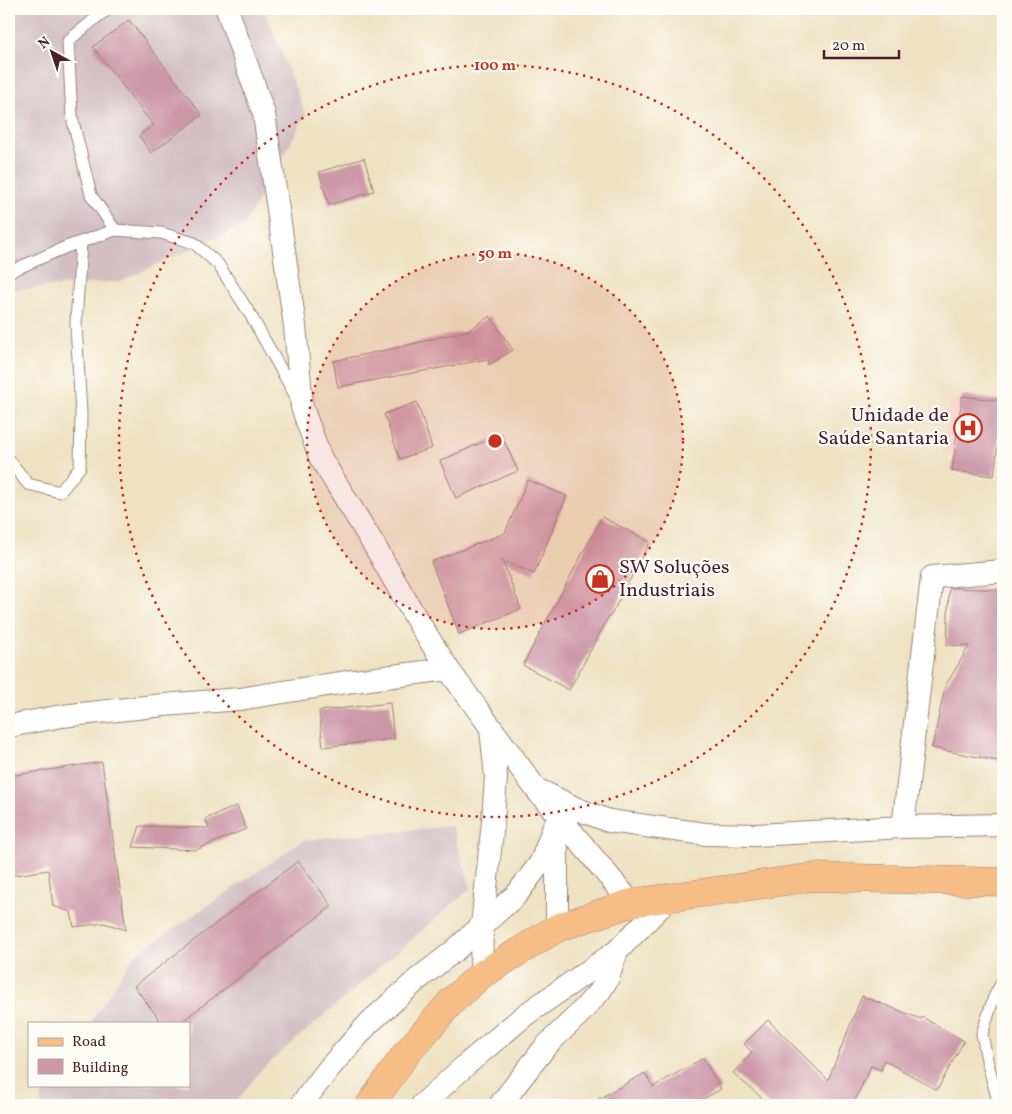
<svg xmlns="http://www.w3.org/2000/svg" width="1012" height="1114" font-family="Vollkorn,serif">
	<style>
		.built { fill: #f7d0cc }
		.industrial { fill: #d2bec3 }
		.building { fill: #cc97a9 }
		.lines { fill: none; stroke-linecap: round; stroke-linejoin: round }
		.lane-casing { stroke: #9c8076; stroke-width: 13 }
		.street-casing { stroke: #9c8076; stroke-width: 24 }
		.primary-casing { stroke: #9c8076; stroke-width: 29 }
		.lane { stroke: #fff; stroke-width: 11 }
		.street { stroke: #fff; stroke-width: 22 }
		.primary { stroke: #f6be86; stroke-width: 28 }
		.ring { fill: none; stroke: #c8321e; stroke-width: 2.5; stroke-dasharray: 2.5 5 }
		.labels { text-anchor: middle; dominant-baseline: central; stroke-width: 4.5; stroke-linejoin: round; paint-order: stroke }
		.poi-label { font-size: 20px; fill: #4a1f2b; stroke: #fdfcf7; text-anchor: end }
		.centre { fill: #c8321e; stroke: #fdfcf7; stroke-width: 2.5 }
		.ring-label { font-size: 15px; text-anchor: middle; font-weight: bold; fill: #c8321e; stroke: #fdfcf7; stroke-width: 4.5; stroke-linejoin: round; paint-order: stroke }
	</style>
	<rect width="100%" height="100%" fill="#fdfcf7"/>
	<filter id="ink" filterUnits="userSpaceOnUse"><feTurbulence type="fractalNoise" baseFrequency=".02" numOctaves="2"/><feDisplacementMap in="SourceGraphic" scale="10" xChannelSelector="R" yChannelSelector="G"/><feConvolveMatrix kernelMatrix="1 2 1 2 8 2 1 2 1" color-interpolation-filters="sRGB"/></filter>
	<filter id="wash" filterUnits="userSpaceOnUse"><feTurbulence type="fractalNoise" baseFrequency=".0096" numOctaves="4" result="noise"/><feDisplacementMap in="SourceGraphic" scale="20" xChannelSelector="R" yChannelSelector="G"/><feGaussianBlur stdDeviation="1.12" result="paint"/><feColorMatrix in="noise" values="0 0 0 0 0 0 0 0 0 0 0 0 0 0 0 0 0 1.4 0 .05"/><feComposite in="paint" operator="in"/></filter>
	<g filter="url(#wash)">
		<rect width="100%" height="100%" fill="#efe2c2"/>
		<!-- built -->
		<path class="built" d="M 950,399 L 993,404 L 986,457 L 943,452 Z"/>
		<!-- industrial -->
		<path class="industrial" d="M 9,9 L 264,9 L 306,115 L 244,225 L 121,281 L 9,290 Z
			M 452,826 L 471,888 L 261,1070 L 234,1105 L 41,1105 L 41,1098 L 49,1085 L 189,1085 L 189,1023 L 90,1023 L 134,956 L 304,840 Z"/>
		<g id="blocks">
			<!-- building -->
			<path class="building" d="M 129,20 L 202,115 L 151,153 L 139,136 L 153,125 L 93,47 Z
				M 364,158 L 374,191 L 329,205 L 319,172 Z
				M 490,316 L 513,350 L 489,365 L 488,359 L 338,387 L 333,361 L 391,349 L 469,330 Z
				M 962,396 L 1003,401 L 994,476 L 952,471 Z
				M 417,402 L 432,448 L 400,459 L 384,414 Z
				M 501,434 L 518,471 L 456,498 L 440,461 Z
				M 528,480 L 567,496 L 534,574 L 502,560 L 521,609 L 459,634 L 431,562 L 505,533 Z
				M 602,517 L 650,542 L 610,617 L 609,616 L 569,690 L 523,665 Z
				M 954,588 L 1003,590 L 1003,762 L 932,748 L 945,687 L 969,646 L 947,645 L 949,589 Z
				M 390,703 L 394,739 L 323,747 L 319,711 Z
				M 102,762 L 126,930 L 104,923 L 74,927 L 71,912 L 53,906 L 48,870 L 9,876 L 9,776 Z
				M 237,806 L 246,829 L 196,850 L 133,847 L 140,826 L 209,828 L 205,819 Z
				M 298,861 L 332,906 L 180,1023 L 162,1023 L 134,986 Z
				M 862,996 L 921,1019 L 922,1017 L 964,1041 L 937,1090 L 884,1060 L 881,1070 L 871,1066 L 853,1105 L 770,1105 L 733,1073 L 752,1052 L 744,1044 L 768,1020 L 828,1080 Z
				M 703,1058 L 721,1089 L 693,1105 L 588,1105 L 645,1073 L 653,1087 Z"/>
		</g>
	</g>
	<g filter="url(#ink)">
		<use href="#blocks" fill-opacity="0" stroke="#9c8076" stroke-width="1"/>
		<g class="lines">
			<defs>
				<path id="lane" d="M 109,9 L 101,14 L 68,41 L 72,117 L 91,195 L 115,230
					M 9,272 L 66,247 L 115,230 L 161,233 L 194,243 L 218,264 L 250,314 L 295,395
					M 9,460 L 28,484 L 60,492 L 80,467 L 81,414 L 76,324 L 81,242
					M 999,1105 L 987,1060 L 982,1034 L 994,997 L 1003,980"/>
				<path id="street" d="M 227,9 L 264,114 L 295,326 L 302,407 L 320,457 L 374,545 L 417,620 L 448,669 L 536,789 L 631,903
					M 1003,571 L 932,577 L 903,827 L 1003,825
					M 9,726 L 62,716 L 164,705 L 240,699 L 346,682 L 448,669
					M 543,792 L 577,809 L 609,821 L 705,834 L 756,835 L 903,827
					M 555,834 L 557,849 L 557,928
					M 481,975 L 482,925 L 493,822 L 496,776 L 491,729
					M 301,1105 L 330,1067 L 369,1023 L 418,979 L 454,951 L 517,894 L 541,862 L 554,827
					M 422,1105 L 467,1064 L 525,1015 L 617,951 L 668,899
					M 500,1105 L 546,1046 L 580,1013 L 600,991 L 608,978 L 617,951"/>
				<path id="primary" d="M 370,1105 L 405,1055 L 452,1001 L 481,975 L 557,928 L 631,903 L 814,877 L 1003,882"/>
			</defs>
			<!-- lane casing -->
			<use href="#lane" class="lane-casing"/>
			<!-- street casing -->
			<use href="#street" class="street-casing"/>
			<!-- primary casing -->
			<use href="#primary" class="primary-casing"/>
			<!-- lane -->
			<use href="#lane" class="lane"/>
			<!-- street -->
			<use href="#street" class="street"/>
			<!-- primary -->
			<use href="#primary" class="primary"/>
		</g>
	</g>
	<!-- distance rings -->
	<circle cx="495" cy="441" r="188" fill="#c8321e" fill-opacity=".12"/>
	<g class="ring">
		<circle cx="495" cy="441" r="188"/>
		<circle cx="495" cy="441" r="376"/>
	</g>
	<!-- icons -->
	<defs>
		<symbol id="hospital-ring" viewBox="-11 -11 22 22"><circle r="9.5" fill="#fdfcf7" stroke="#c8321e" stroke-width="1.5"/><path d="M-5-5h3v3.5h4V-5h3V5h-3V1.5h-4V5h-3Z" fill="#c8321e"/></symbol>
		<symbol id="shop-ring" viewBox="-11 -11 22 22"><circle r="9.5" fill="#fdfcf7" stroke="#c8321e" stroke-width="1.5"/><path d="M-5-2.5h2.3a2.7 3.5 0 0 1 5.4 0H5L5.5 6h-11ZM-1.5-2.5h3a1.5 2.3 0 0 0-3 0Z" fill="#c8321e"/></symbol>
	</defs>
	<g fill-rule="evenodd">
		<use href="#hospital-ring" x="952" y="412" width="32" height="32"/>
		<use href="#shop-ring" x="584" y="563" width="32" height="32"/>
	</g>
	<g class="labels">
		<!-- poi labels -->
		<g class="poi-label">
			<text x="949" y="416">Unidade de<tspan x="949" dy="23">Saúde Santaria</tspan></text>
			<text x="619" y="568" text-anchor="start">SW Soluções<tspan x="619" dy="23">Industriais</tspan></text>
		</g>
	</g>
	<circle cx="495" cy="441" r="8" class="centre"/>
	<g class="ring-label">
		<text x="495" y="70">100 m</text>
		<text x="495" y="258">50 m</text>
	</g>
	<!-- margin -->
	<rect width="1012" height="1114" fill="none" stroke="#fdfcf7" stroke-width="30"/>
	<!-- legend -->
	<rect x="28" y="1022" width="162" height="65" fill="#fdfcf7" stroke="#b5a4a5"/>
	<rect x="38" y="1038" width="25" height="8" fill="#f6be86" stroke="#b5a4a5"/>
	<text x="72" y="1046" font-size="15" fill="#4a1f2b">Road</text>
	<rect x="38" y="1059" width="25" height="15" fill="#cc97a9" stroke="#b5a4a5"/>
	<text x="72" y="1072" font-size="15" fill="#4a1f2b">Building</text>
	<!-- north arrow -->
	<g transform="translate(52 52) rotate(320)" stroke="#fdfcf7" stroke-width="4" paint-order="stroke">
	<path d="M0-4L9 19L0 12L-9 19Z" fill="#4a1f2b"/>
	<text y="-8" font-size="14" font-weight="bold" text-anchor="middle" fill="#4a1f2b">N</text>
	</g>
	<!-- scale -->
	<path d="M824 50v8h75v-8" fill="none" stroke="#4a1f2b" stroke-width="2.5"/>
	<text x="832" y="50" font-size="15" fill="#4a1f2b" stroke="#fdfcf7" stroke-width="4" paint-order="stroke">20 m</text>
</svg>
